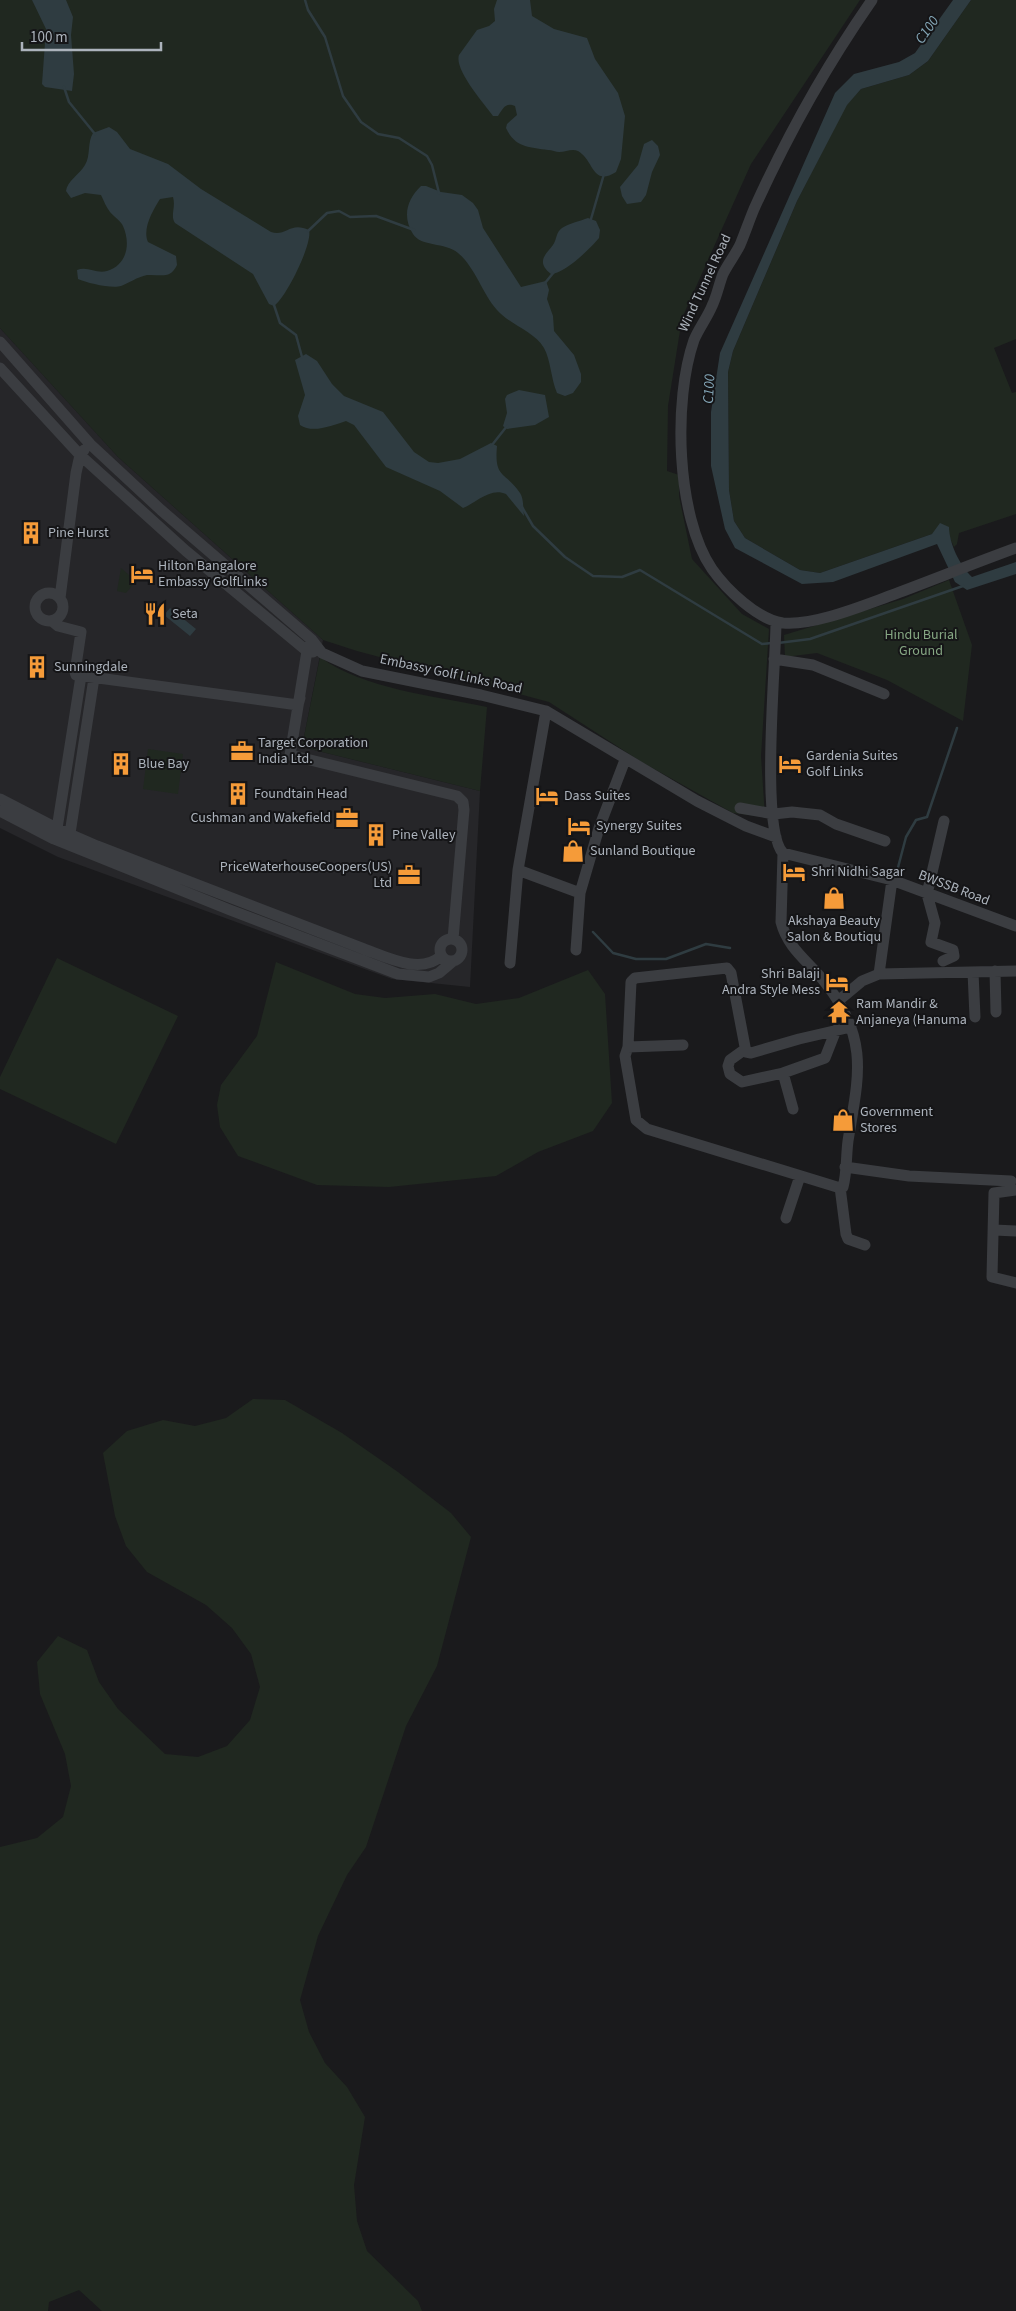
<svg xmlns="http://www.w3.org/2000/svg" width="1016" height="2311" font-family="'Source Sans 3',sans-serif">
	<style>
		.built { fill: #262629 }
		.green { fill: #202820 }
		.water { fill: #2f3c41 }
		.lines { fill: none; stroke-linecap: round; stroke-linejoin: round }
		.stream { stroke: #2f3c41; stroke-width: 2.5 }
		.minor { stroke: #3b3d41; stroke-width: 11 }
		.labels { text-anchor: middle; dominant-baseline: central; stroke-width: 4; stroke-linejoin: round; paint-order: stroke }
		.street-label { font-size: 14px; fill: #acb3bc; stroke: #151517 }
		.poi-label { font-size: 14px; fill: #acb3bc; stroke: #151517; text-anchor: start }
		.park-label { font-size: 14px; fill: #86a783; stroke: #151517 }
		.water-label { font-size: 15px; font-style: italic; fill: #84a6b7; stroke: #151517 }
	</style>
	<rect width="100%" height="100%" fill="#1a1a1c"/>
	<!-- built -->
	<path class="built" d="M 0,328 L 118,457 L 323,640 L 302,747 L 480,791 L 470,987 L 392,979 L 58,857 L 0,828 Z"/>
	<!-- green -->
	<path class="green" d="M 0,0 L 860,0 L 751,164 L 682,318 L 668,406 L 667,471 L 679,475 L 679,496 L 692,559 L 742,614 L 769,629 L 761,756 L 765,817 L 733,813 L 640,761 L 549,702 L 357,651 L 323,640 L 118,457 L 0,328 Z
		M 971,0 L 1016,0 L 1016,339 L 994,348 L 1012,393 L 1016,392 L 1016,514 L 959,533 L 957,544 L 954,547 L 949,536 L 932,534 L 820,573 L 800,570 L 745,538 L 734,521 L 729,490 L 728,372 L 733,351 L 797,201 L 846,105 L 861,89 L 909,75 L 928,61 Z
		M 121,568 L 136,581 L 126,593 L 117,591 Z
		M 949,580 L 972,645 L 963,721 L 887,680 L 817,653 L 785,657 L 784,635 L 903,599 Z
		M 320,657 C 363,689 435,696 487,707 L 480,791 L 302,747 Z
		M 148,749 L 183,754 L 178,794 L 143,789 Z
		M 57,958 L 178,1016 L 116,1144 L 0,1089 L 0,1077 Z
		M 276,962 L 355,994 L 385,998 L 435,994 L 476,1004 L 519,998 L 588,970 L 605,994 L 612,1103 L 593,1131 L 538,1152 L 496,1176 L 389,1187 L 317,1185 L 238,1156 L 220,1127 L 217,1105 L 221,1085 L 257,1036 Z
		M 253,1399 L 285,1400 L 342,1433 L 398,1472 L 451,1513 L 471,1537 L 437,1666 L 406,1726 L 366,1847 L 347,1875 L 318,1936 L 300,2000 L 309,2032 L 325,2063 L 347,2087 L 365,2117 L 354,2185 L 357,2221 L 367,2251 L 418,2301 L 422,2311 L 102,2311 L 79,2290 L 49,2302 L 48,2311 L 0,2311 L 0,1847 L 37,1838 L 63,1817 L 71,1786 L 65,1754 L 40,1694 L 37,1662 L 58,1636 L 87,1650 L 99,1682 L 118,1709 L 165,1754 L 198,1757 L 227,1746 L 250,1720 L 260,1687 L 251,1654 L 232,1628 L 206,1605 L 147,1572 L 126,1546 L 115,1516 L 103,1453 L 127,1431 L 163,1420 L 195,1426 L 226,1418 Z"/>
	<!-- water -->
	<path class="water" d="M 32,0 L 66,0 L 73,17 L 71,35 L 74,74 L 72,91 L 45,87 L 42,84 L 46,29 Z
		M 497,0 L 530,0 L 532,16 L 554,29 L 587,38 L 595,59 L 618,93 L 625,116 L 621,159 L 616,172 C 592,187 594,160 578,151 C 572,148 566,152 559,152 C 556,152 552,150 548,150 C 530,147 515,148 506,128 L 507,124 L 517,115 L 515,106 C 505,102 503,109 498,116 L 493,116 C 484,103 454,70 459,55 L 477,30 L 489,26 L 495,21 L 494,9 Z
		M 953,0 L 971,0 L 928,61 L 909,75 L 861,89 L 847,105 L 797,201 L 733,351 L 728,372 L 729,490 L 734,521 L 745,538 L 800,570 L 820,573 L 932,534 L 940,523 L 949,527 C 949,543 960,566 972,577 L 1016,562 L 1016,574 L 967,590 L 955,582 L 937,544 L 833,582 L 802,584 L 735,548 L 725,529 L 711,466 L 711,412 L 720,353 L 835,93 L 854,74 L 899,62 L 915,53 Z
		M 109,127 L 117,132 L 130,149 L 168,164 L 201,189 L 271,232 C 286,237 290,221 309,230 C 313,243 286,298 274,306 L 269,304 L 253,274 L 175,223 C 170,216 176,207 173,197 L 160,199 C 153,210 142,229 148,242 L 176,256 L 177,265 C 170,280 160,274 147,275 C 137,277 129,283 121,286 C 112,289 87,283 78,279 L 77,270 C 88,266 96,274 107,271 C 127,265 131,244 123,226 C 121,221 114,217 110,212 C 106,207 104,201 101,195 L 85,193 L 71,198 L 66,191 C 67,181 80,174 85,165 C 91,155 87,143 93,133 Z
		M 652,140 L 658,146 L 660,155 L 652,172 L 646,195 L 641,202 L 627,204 L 622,196 L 620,187 L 638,165 L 644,144 Z
		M 421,186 L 426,186 L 441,192 L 462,195 L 473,203 L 478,210 L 483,228 L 521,287 L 546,281 L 549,290 L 547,299 L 553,316 L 554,331 L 574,355 L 581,374 L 581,382 L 573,393 L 565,396 L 557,393 C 551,379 551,361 544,348 C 534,331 510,325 497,310 C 482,293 475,267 458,253 C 445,242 421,247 413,234 C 402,217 407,199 421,186 Z
		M 588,218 L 596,221 L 600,230 L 599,238 C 590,249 564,274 551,274 C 536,262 545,255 553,245 C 557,239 556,232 562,228 C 570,223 580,221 588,218 Z
		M 306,354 L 317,361 L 332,384 L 344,396 L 383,412 L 414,452 L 429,462 L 438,463 L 460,459 L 491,443 L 497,446 C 494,479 505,471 520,493 C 524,499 523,509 524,516 L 506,494 C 490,487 476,503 463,508 L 440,491 L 386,467 L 354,425 L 346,421 C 333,425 313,434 300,425 L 298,416 L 305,395 L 295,360 Z
		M 519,390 L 545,395 L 549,417 L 535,425 L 507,429 L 503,426 L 507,413 L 505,399 L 507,395 Z
		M 170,608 L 196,629 L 190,636 L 164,615 Z"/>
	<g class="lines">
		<!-- stream -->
		<path class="stream" d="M 305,0 L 308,10 L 325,37 L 343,96 L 361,122 L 378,134 L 399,138 L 427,156 L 432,165 L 439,193
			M 64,87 L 69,102 L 95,134
			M 591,219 L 604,174
			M 308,231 L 327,213 L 339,211 L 350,217 L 376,216 L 414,230
			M 545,283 L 554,272
			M 274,305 L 280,323 L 296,335 L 302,357
			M 492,445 L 507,426
			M 522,507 L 533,526 L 565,557 L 593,576 L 622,577 L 640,570 L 762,644 L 772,643
			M 778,643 L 810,639 L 963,586
			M 896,875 L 906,837 L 916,820 L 927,817 L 957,728
			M 593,932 L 613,953 L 636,959 L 666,959 L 706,944 L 730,948"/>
		<!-- minor -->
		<path class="minor" d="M 872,0 C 826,66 787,136 754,209 C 749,221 745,233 740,245 C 735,255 728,264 723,274 C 719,284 717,296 712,306 C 707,318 699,328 694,340 C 673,400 676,516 712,569 C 726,589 758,620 783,623 C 815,626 864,605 895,594 C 935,579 975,563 1016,548
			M 0,342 L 90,444 L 161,510 L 312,640 L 322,653 L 362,671 L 481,695 L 546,711 L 697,801 L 746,826 L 776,837
			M 0,368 L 80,455 L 186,551 L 307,651 L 313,652
			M35 607a14 14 0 1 1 28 0a14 14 0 1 1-28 0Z
			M 60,598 L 76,473 L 80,455 L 84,450
			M 52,621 L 58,626 L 81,632 L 75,672 L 76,675 L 298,705 L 300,698
			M 776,622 C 776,661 760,830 783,853 L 892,880 L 1016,926
			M 312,640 L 307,651 L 290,755 L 457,796 L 463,802 L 464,810 L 453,939
			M 774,659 L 813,665 L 884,694
			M 0,799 L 58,829 L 97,846 L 364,949 C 386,957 421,975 441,956
			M 740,808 L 774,814 L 792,812 L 820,815 L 836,824 L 885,841
			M 0,811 L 54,839 L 230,910 L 398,974 L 429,977 L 439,973 L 452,962
			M 56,835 L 81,676
			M 69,840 L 94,678
			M 783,853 L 781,922 C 788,950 811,963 827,985 C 870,1041 858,1078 848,1141 C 846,1156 847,1173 843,1187 L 837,1187 L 647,1129 L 636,1120 L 625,1056 L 628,1047 L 631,982 L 635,978 L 727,968 L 731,973 L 746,1052 L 751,1053 L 799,1039 L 851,1027
			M 518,870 L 580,893
			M440 950a11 11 0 1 1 22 0a11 11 0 1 1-22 0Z
			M 576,950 L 580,893 L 599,828 L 625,760
			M 943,961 L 954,956 L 953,950 L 931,942 L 935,923 L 927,894 L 944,821
			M 510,963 L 518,870 L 546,711
			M 995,971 L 996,1012
			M 973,972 L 975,1017
			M 879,974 L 892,880
			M 838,1001 L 862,981 L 879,974 L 1016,971
			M 628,1047 L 683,1045
			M 744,1050 L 730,1060 L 728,1066 L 730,1074 L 742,1082 L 783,1073 L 825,1058 L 836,1030
			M 783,1073 L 793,1109
			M 845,1167 L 909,1176 L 1011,1181
			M 840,1187 L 846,1234 L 848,1239 L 865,1245
			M 1016,1190 L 994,1193 L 992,1277 L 1016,1283
			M 786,1218 L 800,1176
			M 994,1230 L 1016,1231"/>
	</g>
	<!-- icons -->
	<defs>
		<symbol id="building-bare" viewBox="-9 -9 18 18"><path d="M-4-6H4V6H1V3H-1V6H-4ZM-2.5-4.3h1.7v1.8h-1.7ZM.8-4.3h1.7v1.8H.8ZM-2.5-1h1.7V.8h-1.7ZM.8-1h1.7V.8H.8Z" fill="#f59b39" stroke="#151517" stroke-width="2.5" paint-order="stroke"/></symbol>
		<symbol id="hotel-bare" viewBox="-9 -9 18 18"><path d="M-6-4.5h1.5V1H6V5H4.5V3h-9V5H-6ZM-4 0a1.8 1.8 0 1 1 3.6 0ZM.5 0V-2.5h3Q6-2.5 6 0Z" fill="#f59b39" stroke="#151517" stroke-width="2.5" paint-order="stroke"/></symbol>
		<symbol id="restaurant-bare" viewBox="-9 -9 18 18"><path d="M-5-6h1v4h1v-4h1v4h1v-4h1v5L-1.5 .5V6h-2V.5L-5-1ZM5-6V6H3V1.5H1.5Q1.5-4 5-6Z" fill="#f59b39" stroke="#151517" stroke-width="2.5" paint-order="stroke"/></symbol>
		<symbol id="office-bare" viewBox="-9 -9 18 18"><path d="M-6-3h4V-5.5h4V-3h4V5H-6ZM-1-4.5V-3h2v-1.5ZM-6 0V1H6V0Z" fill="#f59b39" stroke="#151517" stroke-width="2.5" paint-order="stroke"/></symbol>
		<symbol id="shop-bare" viewBox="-9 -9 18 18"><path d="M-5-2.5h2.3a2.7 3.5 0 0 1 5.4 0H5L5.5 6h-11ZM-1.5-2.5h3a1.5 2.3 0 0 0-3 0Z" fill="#f59b39" stroke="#151517" stroke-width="2.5" paint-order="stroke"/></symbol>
		<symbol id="temple-bare" viewBox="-9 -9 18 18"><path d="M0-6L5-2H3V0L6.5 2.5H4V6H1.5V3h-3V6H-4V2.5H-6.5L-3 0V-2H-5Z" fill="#f59b39" stroke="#151517" stroke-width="2.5" paint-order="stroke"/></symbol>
	</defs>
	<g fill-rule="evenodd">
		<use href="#building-bare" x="15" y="517" width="32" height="32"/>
		<use href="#hotel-bare" x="126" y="558" width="32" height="32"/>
		<use href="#restaurant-bare" x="139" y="598" width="32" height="32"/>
		<use href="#building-bare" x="21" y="651" width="32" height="32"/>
		<use href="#office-bare" x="226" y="735" width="32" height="32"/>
		<use href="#building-bare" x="105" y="748" width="32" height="32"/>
		<use href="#hotel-bare" x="774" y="748" width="32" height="32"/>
		<use href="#building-bare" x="222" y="778" width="32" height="32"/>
		<use href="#hotel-bare" x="531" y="780" width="32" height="32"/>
		<use href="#office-bare" x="331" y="802" width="32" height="32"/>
		<use href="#hotel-bare" x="563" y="810" width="32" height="32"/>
		<use href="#building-bare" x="360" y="819" width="32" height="32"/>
		<use href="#shop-bare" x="557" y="835" width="32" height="32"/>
		<use href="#hotel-bare" x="778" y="856" width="32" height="32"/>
		<use href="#office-bare" x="393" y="859" width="32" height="32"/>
		<use href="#shop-bare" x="818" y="882" width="32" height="32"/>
		<use href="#hotel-bare" x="821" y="966" width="32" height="32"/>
		<use href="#temple-bare" x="823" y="996" width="32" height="32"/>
		<use href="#shop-bare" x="827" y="1104" width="32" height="32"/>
	</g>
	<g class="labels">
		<!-- street labels -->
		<g class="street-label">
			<text transform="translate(705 283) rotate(-65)">Wind Tunnel Road</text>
			<text transform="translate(451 674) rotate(12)">Embassy Golf Links Road</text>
			<text transform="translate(954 888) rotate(21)">BWSSB Road</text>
		</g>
		<!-- poi labels -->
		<g class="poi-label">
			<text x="48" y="533">Pine Hurst</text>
			<text x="158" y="566">Hilton Bangalore<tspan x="158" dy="16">Embassy GolfLinks</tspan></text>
			<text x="172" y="614">Seta</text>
			<text x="54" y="667">Sunningdale</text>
			<text x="258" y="743">Target Corporation<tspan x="258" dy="16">India Ltd.</tspan></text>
			<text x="806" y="756">Gardenia Suites<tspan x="806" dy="16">Golf Links</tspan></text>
			<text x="138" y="764">Blue Bay</text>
			<text x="254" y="794">Foundtain Head</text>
			<text x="564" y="796">Dass Suites</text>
			<text x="331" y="818" text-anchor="end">Cushman and Wakefield</text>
			<text x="596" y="826">Synergy Suites</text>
			<text x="392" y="835">Pine Valley</text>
			<text x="590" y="851">Sunland Boutique</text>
			<text x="392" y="867" text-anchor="end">PriceWaterhouseCoopers(US)<tspan x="392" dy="16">Ltd</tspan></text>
			<text x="811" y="872">Shri Nidhi Sagar</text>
			<text x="834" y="921" text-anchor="middle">Akshaya Beauty<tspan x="834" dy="16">Salon &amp; Boutiqu</tspan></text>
			<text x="820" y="974" text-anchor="end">Shri Balaji<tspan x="820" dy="16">Andra Style Mess</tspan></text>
			<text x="856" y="1004">Ram Mandir &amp;<tspan x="856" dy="16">Anjaneya (Hanuma</tspan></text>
			<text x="860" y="1112">Government<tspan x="860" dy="16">Stores</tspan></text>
		</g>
		<!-- park labels -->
		<g class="park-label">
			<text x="921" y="635">Hindu Burial<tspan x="921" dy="16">Ground</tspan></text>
		</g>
		<!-- water labels -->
		<g class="water-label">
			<text transform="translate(927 30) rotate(-55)">C100</text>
			<text transform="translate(709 389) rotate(-87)">C100</text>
		</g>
	</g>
	<!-- scale -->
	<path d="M22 42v8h139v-8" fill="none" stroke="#acb3bc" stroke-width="2.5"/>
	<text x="30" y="42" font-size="15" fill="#acb3bc" stroke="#151517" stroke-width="4" paint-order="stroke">100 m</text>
</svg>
